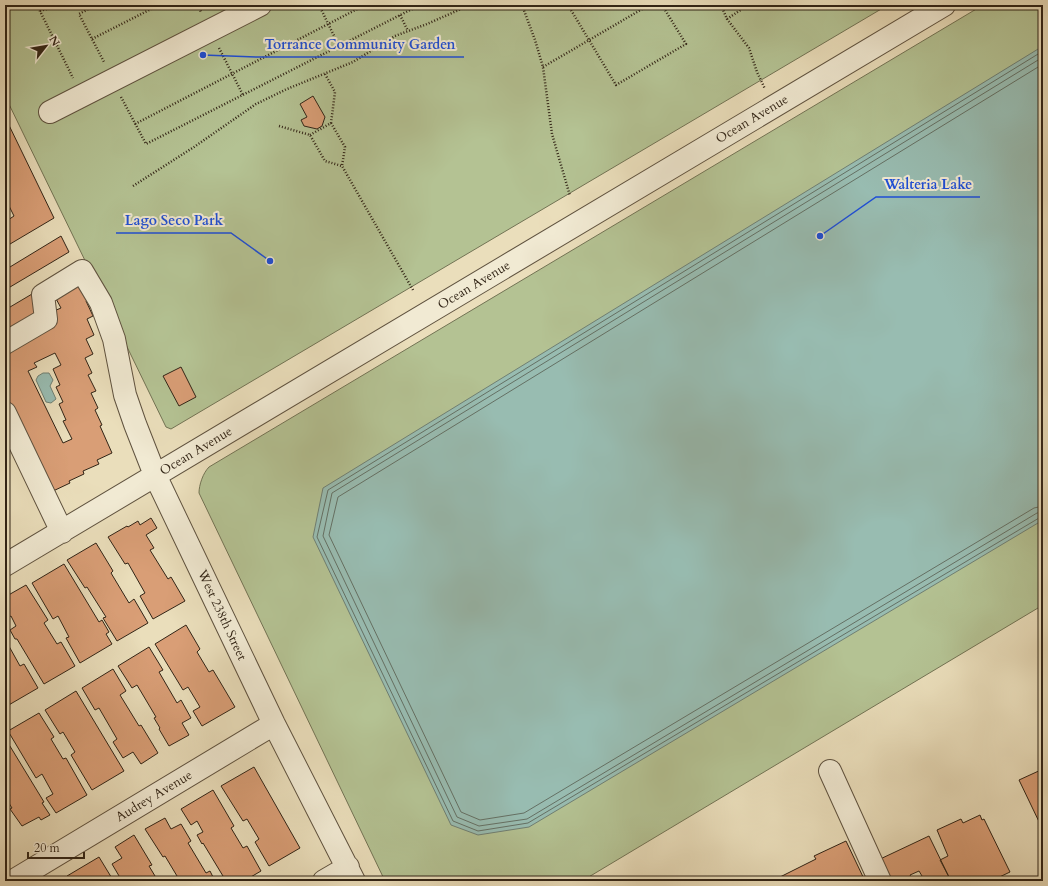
<svg xmlns="http://www.w3.org/2000/svg" width="1048" height="886" font-family="Cardo,serif">
	<style>
		.green { fill: #b4c293; stroke: #727354 }
		.water { fill: #98bcb1; stroke: #6f7f73 }
		.lines { fill: none; stroke-linecap: round; stroke-linejoin: round }
		.shore { stroke: #647064; stroke-width: 1 }
		.building { fill: #d99e76; stroke: #312416; fill-rule: evenodd }
		.minor-casing { stroke: #5f523f; stroke-width: 24 }
		.path { stroke: #312416; stroke-width: 2.5; stroke-dasharray: 1 2; stroke-linecap: butt }
		.minor { stroke: #f1ead3; stroke-width: 22 }
		.labels { text-anchor: middle; dominant-baseline: central; stroke-width: 4; stroke-linejoin: round; paint-order: stroke }
		.street-label { font-size: 13px; fill: #312416; stroke: #f1ead3 }
		.leader { fill: none; stroke: #1d4ed8; stroke-width: 1.5 }
		.callout-dot { fill: #1d4ed8; stroke: #f1ead3; stroke-width: 1.5 }
		.callout-label { font-size: 14px; text-anchor: middle; font-weight: bold; fill: #1d4ed8; stroke: #f1ead3; stroke-width: 4; stroke-linejoin: round; paint-order: stroke }
	</style>
	<rect width="100%" height="100%" fill="#eadebb"/>
	<filter id="stains"><feTurbulence type="fractalNoise" baseFrequency=".005" numOctaves="4"/><feColorMatrix values="0 0 0 0 .2 0 0 0 0 .09 0 0 0 0 .02 0 0 0 .5 -.17"/></filter>
	<radialGradient id="worn" r=".72"><stop offset=".6" stop-color="#630" stop-opacity="0"/><stop offset="1" stop-color="#630" stop-opacity=".3"/></radialGradient>
	<!-- green -->
	<path class="green" d="M 5,5 L 888,5 L 171,429 L 166,427 L 5,96 Z
		M 983,5 L 1043,5 L 1043,605 L 582,881 L 385,881 L 199,493 C 199,485 203,473 209,467 Z"/>
	<!-- water -->
	<path class="water" d="M 1043,46 L 1043,520 L 529,827 L 478,835 L 451,825 L 313,537 L 323,488 Z
		M 43,373 L 49,373 L 53,380 L 50,386 L 56,399 L 51,403 L 46,402 L 36,380 L 38,376 Z"/>
	<g class="lines">
		<!-- shore -->
		<path class="shore" d="M 1043,51 L 328,490 L 317,537 L 453,821 L 478,831 L 528,823 L 1039,518 L 1043,517
			M 1043,57 L 332,493 L 323,536 L 457,817 L 479,826 L 527,819 L 1037,513 L 1043,512
			M 1043,64 L 338,497 L 329,535 L 461,812 L 480,820 L 524,813 L 1034,508 L 1043,506"/>
	</g>
	<!-- building -->
	<path class="building" d="M 313,96 L 325,117 L 322,126 L 317,129 L 304,126 L 301,120 L 307,117 L 300,104 Z
		M 5,117 L 54,218 L 5,247 L 5,222 L 14,216 L 5,198 Z
		M 61,236 L 69,252 L 5,290 L 5,270 Z
		M 82,282 L 91,299 L 86,301 L 93,316 L 87,319 L 94,335 L 86,339 L 93,354 L 85,358 L 92,373 L 88,375 L 96,391 L 91,393 L 98,408 L 95,410 L 102,425 L 100,426 L 112,453 L 97,460 L 99,464 L 83,471 L 84,474 L 69,481 L 70,483 L 51,492 L 5,396 L 5,354 L 21,341 L 55,325 L 51,317 L 54,311 L 61,308 L 54,295 ZM 55,353 L 61,365 L 53,369 L 60,385 L 56,387 L 63,402 L 59,404 L 66,420 L 63,421 L 72,439 L 63,443 L 28,371 L 37,367 L 34,363 Z
		M 32,294 L 42,310 L 5,332 L 5,310 Z
		M 181,367 L 196,397 L 179,406 L 163,376 Z
		M 151,518 L 157,528 L 146,535 L 154,548 L 150,550 L 168,579 L 171,577 L 185,601 L 153,619 L 140,596 L 145,593 L 128,563 L 125,564 L 108,537 L 127,526 L 128,527 L 138,521 L 140,525 Z
		M 96,543 L 113,571 L 111,573 L 129,603 L 134,599 L 148,623 L 117,641 L 103,618 L 106,617 L 87,587 L 85,588 L 67,560 Z
		M 64,564 L 99,622 L 102,620 L 109,632 L 106,634 L 112,644 L 80,663 L 66,638 L 69,637 L 58,616 L 53,619 L 32,583 Z
		M 26,585 L 48,620 L 44,623 L 57,644 L 61,642 L 75,666 L 44,684 L 17,639 L 15,639 L 10,630 L 16,626 L 11,616 L 5,619 L 5,597 Z
		M 186,625 L 200,649 L 197,652 L 209,672 L 213,670 L 235,707 L 202,726 L 193,711 L 200,707 L 188,687 L 183,690 L 155,644 Z
		M 5,639 L 20,666 L 24,664 L 38,688 L 7,706 L 5,703 Z
		M 149,647 L 163,670 L 159,672 L 177,703 L 181,700 L 191,718 L 182,723 L 189,735 L 169,746 L 159,729 L 160,728 L 154,718 L 156,717 L 137,685 L 132,688 L 118,666 Z
		M 113,669 L 126,691 L 120,695 L 139,726 L 141,725 L 158,753 L 141,764 L 133,752 L 123,758 L 113,742 L 117,739 L 99,708 L 95,710 L 82,688 Z
		M 76,691 L 124,771 L 92,790 L 71,755 L 75,752 L 63,732 L 60,734 L 45,710 Z
		M 39,713 L 54,737 L 51,739 L 63,759 L 66,758 L 87,795 L 56,813 L 46,798 L 53,794 L 42,774 L 36,778 L 8,731 Z
		M 5,738 L 44,802 L 42,803 L 50,815 L 41,820 L 39,817 L 22,826 L 10,809 L 12,808 L 5,797 Z
		M 254,767 L 300,848 L 269,866 L 255,842 L 259,839 L 247,819 L 243,821 L 221,786 Z
		M 1043,769 L 1043,830 L 1019,780 Z
		M 213,790 L 234,826 L 231,828 L 243,848 L 247,846 L 261,871 L 244,881 L 226,881 L 203,843 L 202,844 L 197,835 L 203,832 L 197,821 L 191,825 L 181,809 Z
		M 980,815 L 982,820 L 984,819 L 1010,872 L 991,881 L 989,880 L 986,881 L 951,881 L 940,860 L 948,856 L 937,830 L 961,819 L 963,823 Z
		M 165,818 L 171,829 L 181,824 L 191,841 L 188,843 L 206,873 L 210,871 L 215,881 L 180,881 L 165,856 L 163,857 L 145,829 Z
		M 134,835 L 152,865 L 149,866 L 158,881 L 128,881 L 126,879 L 122,881 L 112,864 L 122,858 L 115,847 Z
		M 929,836 L 951,881 L 925,881 L 919,871 L 910,875 L 913,881 L 885,881 L 876,861 Z
		M 846,841 L 865,881 L 782,881 L 780,877 L 816,859 L 814,856 Z
		M 99,857 L 113,880 L 70,881 L 67,876 Z"/>
	<g class="lines">
		<defs>
			<path id="minor" d="M 50,112 L 260,5
				M 5,343 L 46,319 L 43,295 L 82,271 L 101,303 L 114,339 L 125,395 L 135,424 L 155,475 L 274,724 L 354,881
				M 5,413 L 62,532
				M 5,565 L 944,5
				M 830,771 L 880,881
				M 13,881 L 274,724
				M 324,881 L 348,867"/>
		</defs>
		<!-- minor casing -->
		<use href="#minor" class="minor-casing"/>
		<!-- path -->
		<path class="path" d="M 37,5 L 73,78
			M 96,5 L 79,14 L 104,62
			M 198,5 L 201,12
			M 319,5 L 339,46
			M 522,5 L 535,40 L 543,67 L 552,134 L 570,196
			M 568,5 L 616,85 L 686,44 L 662,5
			M 721,5 L 727,19 L 749,48 L 757,72 L 765,89
			M 40,11 L 60,5
			M 400,15 L 408,31
			M 727,19 L 748,5
			M 92,39 L 159,5
			M 219,48 L 243,95
			M 543,67 L 649,5
			M 121,97 L 146,144 L 420,5
			M 331,123 L 345,147 L 342,166 L 413,290
			M 135,124 L 365,5
			M 279,126 L 310,135 L 325,161 L 342,166
			M 310,135 L 331,123 L 335,92 L 325,74
			M 133,186 L 194,147 L 256,104 L 287,89 L 353,62 L 395,36 L 427,24 L 470,5"/>
		<!-- minor -->
		<use href="#minor" class="minor"/>
	</g>
	<g class="labels">
		<!-- street labels -->
		<g class="street-label">
			<text transform="translate(752 119) rotate(-31)">Ocean Avenue</text>
			<text transform="translate(474 285) rotate(-31)">Ocean Avenue</text>
			<text transform="translate(196 451) rotate(-31)">Ocean Avenue</text>
			<text transform="translate(222 615) rotate(65)">West 238th Street</text>
			<text transform="translate(154 796) rotate(-31)">Audrey Avenue</text>
		</g>
	</g>
	<!-- callouts -->
	<path class="leader" d="M203 55L257 57H464M820 236L876 197H980M270 261L231 233H116"/>
	<g class="callout-dot">
		<circle cx="203" cy="55" r="4"/>
		<circle cx="820" cy="236" r="4"/>
		<circle cx="270" cy="261" r="4"/>
	</g>
	<g class="callout-label">
		<text x="360" y="49">Torrance Community Garden</text>
		<text x="928" y="189">Walteria Lake</text>
		<text x="174" y="225">Lago Seco Park</text>
	</g>
	<!-- margin -->
	<rect width="1048" height="886" fill="none" stroke="#eadebb" stroke-width="20"/>
	<rect x="6" y="6" width="1036" height="874" fill="none" stroke="#312416" stroke-width="2"/>
	<rect x="10" y="10" width="1028" height="866" fill="none" stroke="#312416"/>
	<!-- north arrow -->
	<g transform="translate(46 46) rotate(59)" stroke="#f1ead3" stroke-width="3" paint-order="stroke">
	<path d="M0-3L7 15L0 10L-7 15Z" fill="#312416"/>
	<text y="-6" font-size="11" font-weight="bold" text-anchor="middle" fill="#312416">N</text>
	</g>
	<!-- scale -->
	<path d="M28 852v6h56v-6" fill="none" stroke="#312416" stroke-width="2"/>
	<text x="34" y="852" font-size="12" fill="#312416" stroke="#f1ead3" stroke-width="3" paint-order="stroke">20 m</text>
	<rect width="100%" height="100%" filter="url(#stains)"/>
	<rect width="100%" height="100%" fill="url(#worn)"/>
</svg>
